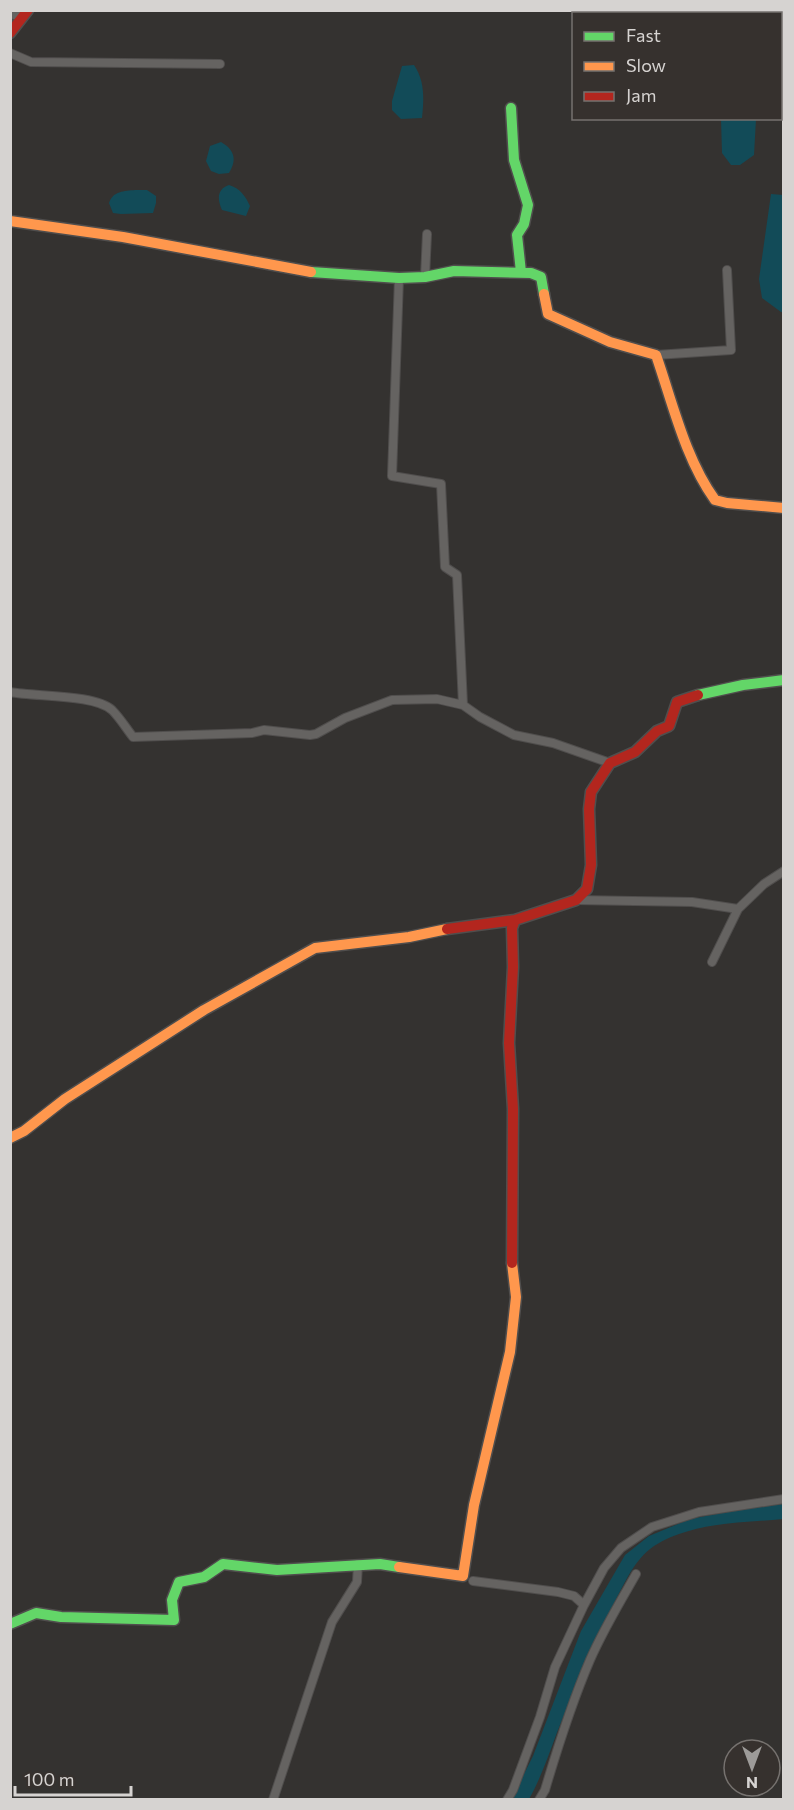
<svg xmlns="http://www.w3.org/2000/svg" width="794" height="1810" font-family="Commissioner,sans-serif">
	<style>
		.water { fill: #124b58 }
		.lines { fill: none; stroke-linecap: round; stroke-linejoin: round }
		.street-casing { stroke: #504e4d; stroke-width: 10 }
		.fast-casing { stroke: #504e4d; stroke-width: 13 }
		.slow-casing { stroke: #504e4d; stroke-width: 13 }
		.jam-casing { stroke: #504e4d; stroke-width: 13 }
		.street { stroke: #656361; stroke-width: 8 }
		.fast { stroke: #63d668; stroke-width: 10 }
		.slow { stroke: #ff974d; stroke-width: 10 }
		.jam { stroke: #b3261e; stroke-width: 10 }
	</style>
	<rect width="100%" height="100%" fill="#343230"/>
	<!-- water -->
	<path class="water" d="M 414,65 C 425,81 424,99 422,118 L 401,119 L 392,110 L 392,101 L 402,66 Z
		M 721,119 L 756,119 L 754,155 L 740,165 L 731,165 L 722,153 Z
		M 221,142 C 235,150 237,160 229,173 L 219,174 L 211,171 L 206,161 L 210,146 Z
		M 229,185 C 240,188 246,197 250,206 L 246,216 L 222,210 C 217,199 217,189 229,185 Z
		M 135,190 L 147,190 L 156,196 L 156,203 L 153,213 L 121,214 L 113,213 L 109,203 C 113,191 124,191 135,190 Z
		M 771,194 L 783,195 L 784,312 L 781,312 L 762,298 L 759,279 Z
		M 783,1504 L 783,1519 C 741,1523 692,1522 654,1546 C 634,1560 626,1581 615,1601 C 596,1638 579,1676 564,1715 C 552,1743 544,1773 529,1799 L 511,1800 L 533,1756 L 581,1631 L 625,1555 L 649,1536 L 690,1519 L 748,1508 Z"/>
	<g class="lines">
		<defs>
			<path id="street" d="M 10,14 L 23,17
				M 10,53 L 31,62 L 220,64
				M 425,277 L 427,234
				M 399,278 L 392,476 L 441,484 L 445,567 L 457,575 L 463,705
				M 656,355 L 731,350 L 727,270
				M 10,692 C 36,697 95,694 112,710 C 120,718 126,728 133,737 L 252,733 L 264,730 L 310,735 L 316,734 L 345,718 L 392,700 L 437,699 L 463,705 L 480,717 L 514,735 L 553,743 L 610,763
				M 576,900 L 692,902 L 738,909 L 764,884 L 784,871
				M 712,962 L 738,909
				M 473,1581 L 558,1592 L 574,1596 L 584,1605
				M 273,1800 L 332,1622 L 357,1582 L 358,1564
				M 507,1800 L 513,1790 L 540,1717 L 555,1667 L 584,1605 L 604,1568 L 621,1548 L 652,1527 L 699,1512 L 784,1499
				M 539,1800 L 545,1790 C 558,1746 572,1702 590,1660 C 603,1630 620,1602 636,1574"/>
			<path id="fast" d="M 511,108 L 514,160 L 528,205 L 524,224 L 517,235 L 521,272
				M 311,272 L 399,278 L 425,277 L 454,271 L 531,273 L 541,277 L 544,294
				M 698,695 L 743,685 L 784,680
				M 10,1624 L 36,1613 L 61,1617 L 174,1620 L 172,1600 L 179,1582 L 204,1577 L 223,1564 L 277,1570 L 380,1564 L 399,1567"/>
			<path id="slow" d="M 10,221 L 123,237 L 311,272
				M 544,294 L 548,314 L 610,342 L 656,355 C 673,404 685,458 715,500 L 727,503 L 784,508
				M 10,1138 L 24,1131 L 65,1099 L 204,1010 L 315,948 L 409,937 L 447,929
				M 399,1567 L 463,1576 L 474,1505 L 510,1352 L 516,1297 L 512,1263"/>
			<path id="jam" d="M 10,33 L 28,10
				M 447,929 L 515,920 L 576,900 L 587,889 L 591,865 L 589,809 L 591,792 L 610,763 L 635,752 L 657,731 L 669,726 L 677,702 L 698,695
				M 512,1263 L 513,1109 L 509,1043 L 513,967 L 512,928 L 515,920"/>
		</defs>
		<!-- street casing -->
		<use href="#street" class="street-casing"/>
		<!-- fast casing -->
		<use href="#fast" class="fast-casing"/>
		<!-- slow casing -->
		<use href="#slow" class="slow-casing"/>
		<!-- jam casing -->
		<use href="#jam" class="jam-casing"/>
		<!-- street -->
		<use href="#street" class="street"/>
		<!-- fast -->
		<use href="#fast" class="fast"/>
		<!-- slow -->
		<use href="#slow" class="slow"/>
		<!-- jam -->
		<use href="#jam" class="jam"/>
	</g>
	<!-- border -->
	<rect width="794" height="1810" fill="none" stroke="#d6d3d1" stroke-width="24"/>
	<!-- legend -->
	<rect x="572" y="12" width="210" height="108" fill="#36312e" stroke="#76726f" stroke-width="1.5"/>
	<rect x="584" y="32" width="30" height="9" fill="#63d668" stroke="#76726f" stroke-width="1.5"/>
	<text x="626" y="42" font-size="18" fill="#d6d3d1">Fast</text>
	<rect x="584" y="62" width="30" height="9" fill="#ff974d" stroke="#76726f" stroke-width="1.5"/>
	<text x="626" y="72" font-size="18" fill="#d6d3d1">Slow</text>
	<rect x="584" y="92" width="30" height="9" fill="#b3261e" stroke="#76726f" stroke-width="1.5"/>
	<text x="626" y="102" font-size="18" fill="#d6d3d1">Jam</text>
	<!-- north arrow -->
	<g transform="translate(752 1768) rotate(180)"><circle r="28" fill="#36312e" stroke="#76726f" stroke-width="1.5"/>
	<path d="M0-4.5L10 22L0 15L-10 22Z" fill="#9d9b99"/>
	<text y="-9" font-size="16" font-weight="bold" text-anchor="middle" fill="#d6d3d1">N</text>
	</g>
	<!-- scale -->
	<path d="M15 1786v9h116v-9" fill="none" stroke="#d6d3d1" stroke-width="3"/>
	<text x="24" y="1786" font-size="18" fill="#d6d3d1" stroke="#36312e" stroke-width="4.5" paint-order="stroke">100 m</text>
</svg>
